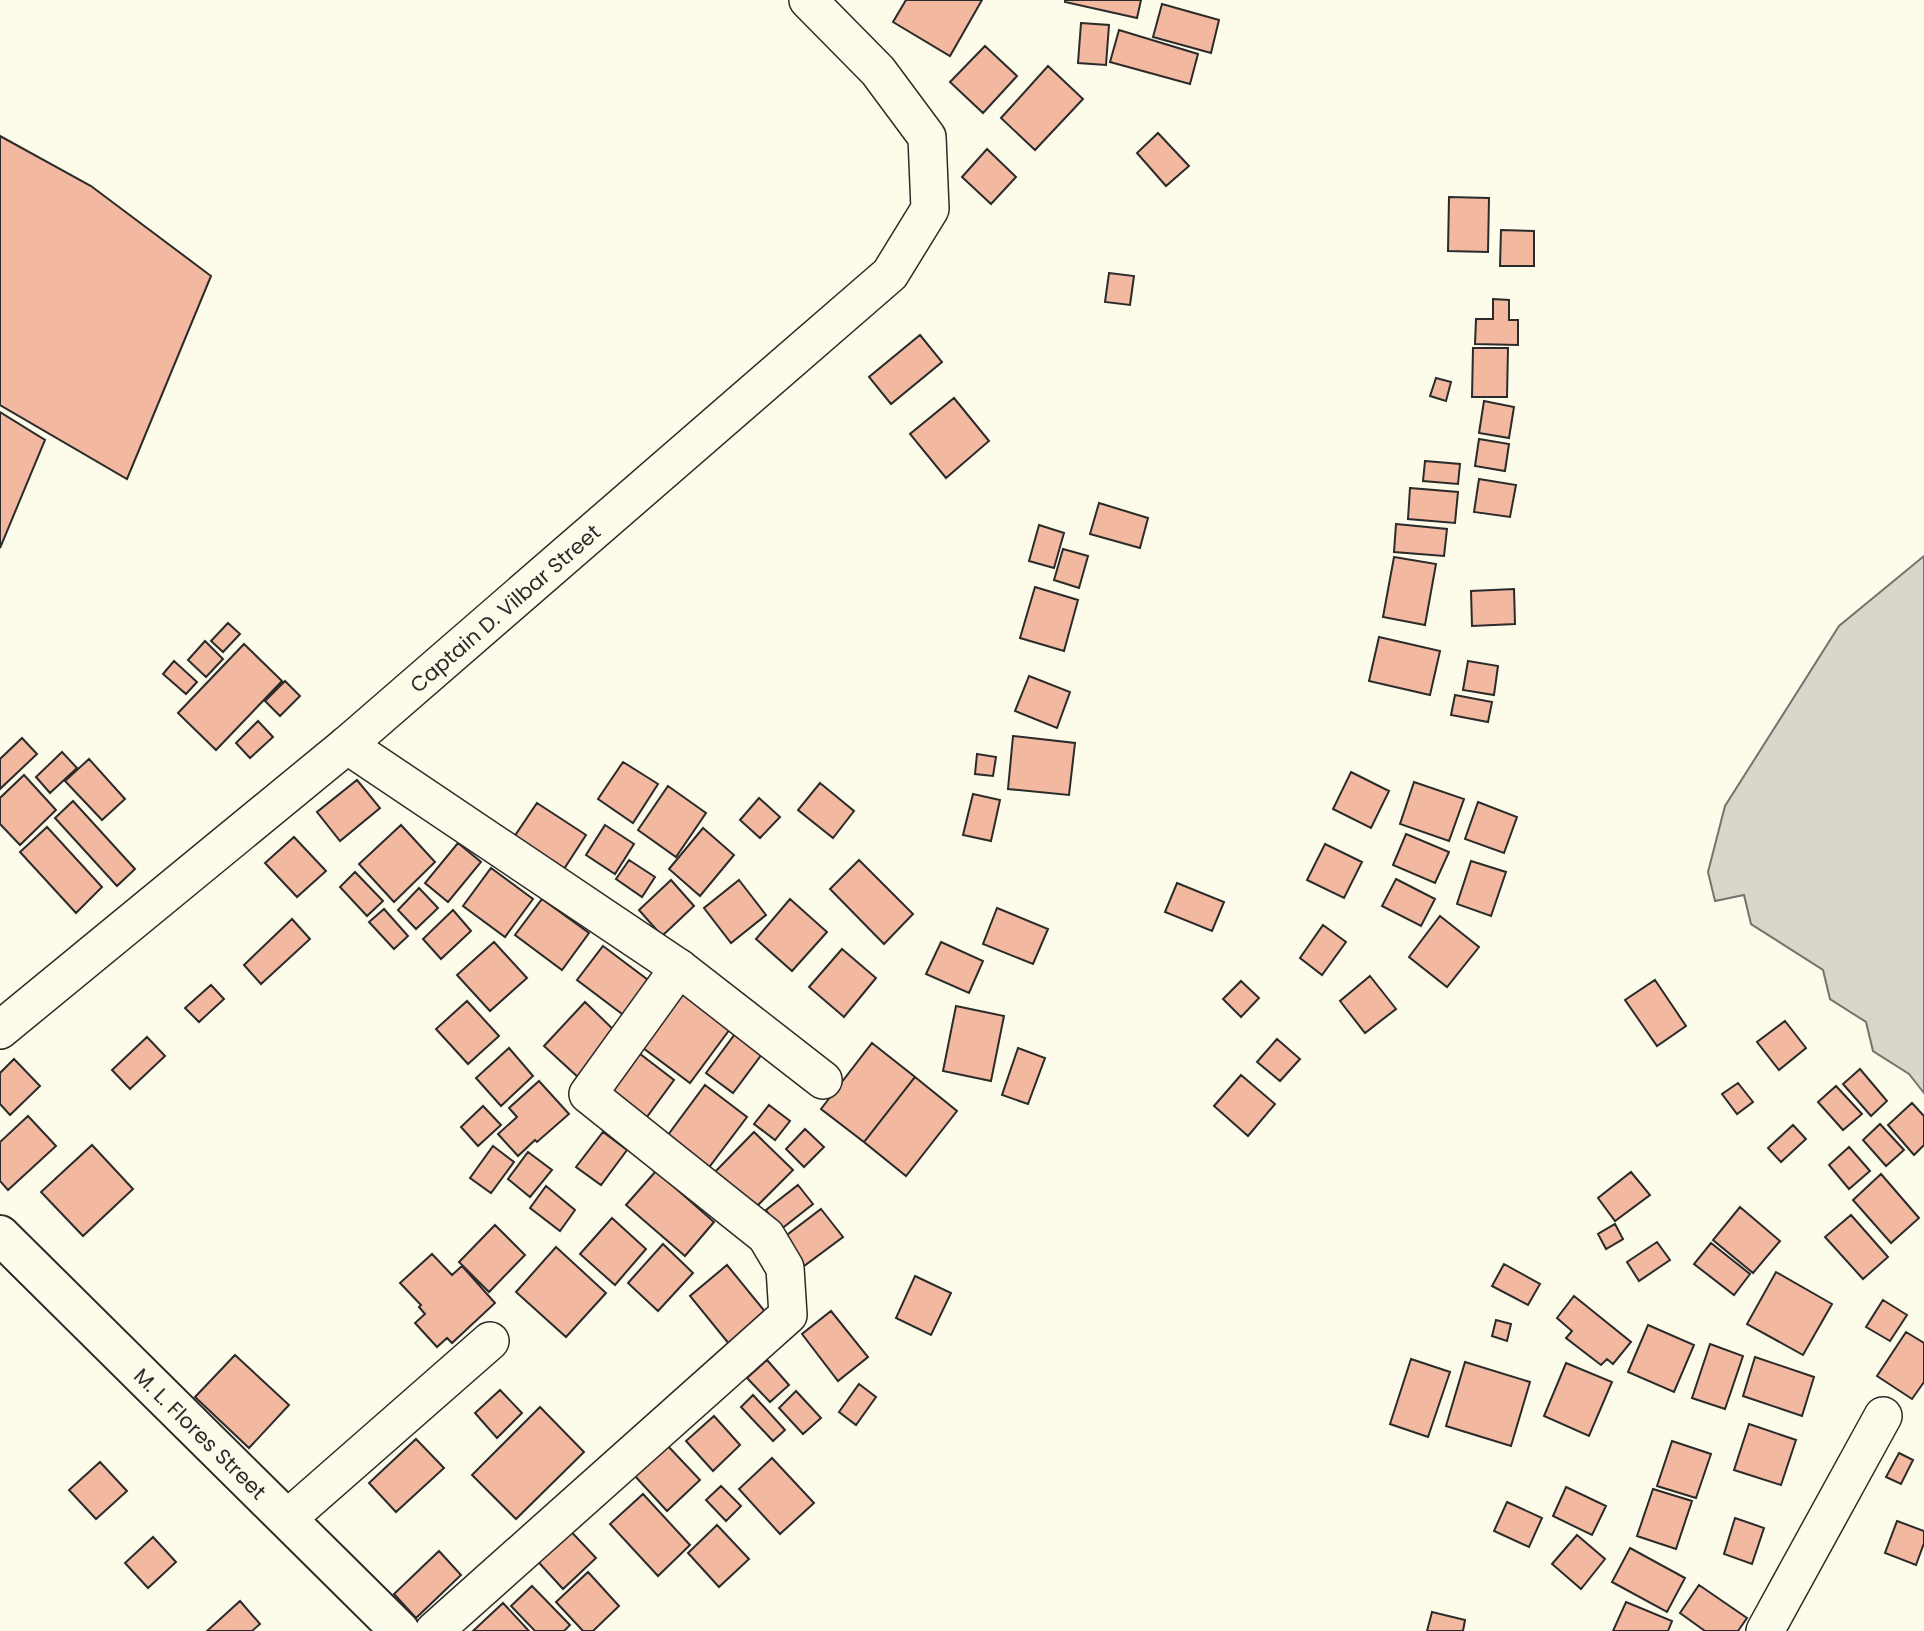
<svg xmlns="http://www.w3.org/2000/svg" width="1924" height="1631" font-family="Poppins,sans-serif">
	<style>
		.water { fill: #d8d7c9; stroke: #74746e; stroke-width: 2 }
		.building { fill: #f2b8a0; stroke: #2b2b2b; stroke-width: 2 }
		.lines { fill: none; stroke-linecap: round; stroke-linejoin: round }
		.street-casing { stroke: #2b2b2b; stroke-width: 40 }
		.secondary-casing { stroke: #2b2b2b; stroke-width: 42 }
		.street { stroke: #fdfbea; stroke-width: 37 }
		.secondary { stroke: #fdfbea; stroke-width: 38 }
		.labels { text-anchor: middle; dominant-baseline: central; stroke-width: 5; stroke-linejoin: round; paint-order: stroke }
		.street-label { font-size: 21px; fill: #2b2b2b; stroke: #fdfbea }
	</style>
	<rect width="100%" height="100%" fill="#fdfbea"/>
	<!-- water -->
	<path class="water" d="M 1924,556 L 1924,1093 L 1909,1074 L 1873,1051 L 1866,1022 L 1830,999 L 1823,970 L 1751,924 L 1744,895 L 1715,901 L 1708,872 L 1725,806 L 1839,626 Z"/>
	<!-- building -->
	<path class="building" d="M 906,0 L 982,0 L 950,56 L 893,22 Z
		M 1065,0 L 1141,0 L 1137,18 L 1065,2 Z
		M 1162,4 L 1219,20 L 1211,53 L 1153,37 Z
		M 1081,23 L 1109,25 L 1106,65 L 1078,63 Z
		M 1119,30 L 1198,54 L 1190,84 L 1110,62 Z
		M 985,46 L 1017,76 L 983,113 L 950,82 Z
		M 1048,66 L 1083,99 L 1035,150 L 1001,118 Z
		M 1158,133 L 1189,166 L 1166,186 L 1137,153 Z
		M 0,136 L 91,186 L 211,276 L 127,479 L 0,405 Z
		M 987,149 L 1016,177 L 991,204 L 962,177 Z
		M 1449,197 L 1489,198 L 1488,252 L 1448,251 Z
		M 1501,230 L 1534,231 L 1534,266 L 1500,266 Z
		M 1109,273 L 1134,276 L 1130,305 L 1105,302 Z
		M 1493,299 L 1509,300 L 1509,320 L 1518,320 L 1518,345 L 1475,344 L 1476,319 L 1493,319 Z
		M 920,335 L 942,362 L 891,404 L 869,377 Z
		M 1473,348 L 1508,348 L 1507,397 L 1472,397 Z
		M 1436,378 L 1451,382 L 1446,401 L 1430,396 Z
		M 954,398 L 989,441 L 946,478 L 910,434 Z
		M 1484,401 L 1514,407 L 1509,438 L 1479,433 Z
		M 0,412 L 45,440 L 0,548 Z
		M 1479,439 L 1509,444 L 1505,471 L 1475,466 Z
		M 1425,461 L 1460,464 L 1458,484 L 1423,481 Z
		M 1479,479 L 1516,485 L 1510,517 L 1474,512 Z
		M 1410,488 L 1458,492 L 1455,523 L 1408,519 Z
		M 1099,503 L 1148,518 L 1140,548 L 1090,534 Z
		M 1396,524 L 1447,529 L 1444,556 L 1394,552 Z
		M 1039,525 L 1064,533 L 1054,568 L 1029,561 Z
		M 1063,549 L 1088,556 L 1079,588 L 1054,580 Z
		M 1394,557 L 1436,564 L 1425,625 L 1383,617 Z
		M 1035,587 L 1078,600 L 1064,651 L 1020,638 Z
		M 1514,589 L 1515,624 L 1472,626 L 1471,591 Z
		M 228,623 L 240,634 L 223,652 L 211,641 Z
		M 1379,637 L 1440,651 L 1430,695 L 1369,681 Z
		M 205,641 L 223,659 L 206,677 L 188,660 Z
		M 244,644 L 282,681 L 216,750 L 178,713 Z
		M 174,661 L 197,682 L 186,694 L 163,674 Z
		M 1468,661 L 1498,666 L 1494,695 L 1463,690 Z
		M 1029,676 L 1070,692 L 1057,728 L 1015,711 Z
		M 285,681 L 300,696 L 280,716 L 265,701 Z
		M 1455,695 L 1492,702 L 1488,722 L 1451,715 Z
		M 258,721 L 273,737 L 250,758 L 236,743 Z
		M 1013,736 L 1075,743 L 1069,795 L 1008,789 Z
		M 22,738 L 37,754 L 0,789 L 0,759 Z
		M 62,752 L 77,768 L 50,793 L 36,777 Z
		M 977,754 L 996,757 L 993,776 L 975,774 Z
		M 89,759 L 125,799 L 102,820 L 65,781 Z
		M 623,762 L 658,784 L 633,823 L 598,799 Z
		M 1351,772 L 1389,791 L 1371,828 L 1333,809 Z
		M 24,775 L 56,810 L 20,845 L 0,824 L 0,798 Z
		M 357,780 L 380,808 L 340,841 L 317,812 Z
		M 1414,782 L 1464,799 L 1449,841 L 1400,824 Z
		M 820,783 L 854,811 L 833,838 L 798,810 Z
		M 668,786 L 706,813 L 676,857 L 638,830 Z
		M 973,794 L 1000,800 L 991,841 L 963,835 Z
		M 759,798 L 780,817 L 760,838 L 740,820 Z
		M 73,801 L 135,869 L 117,886 L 55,818 Z
		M 1478,802 L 1517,817 L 1504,853 L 1465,839 Z
		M 537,803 L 586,835 L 562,872 L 512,840 Z
		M 401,825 L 435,862 L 394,902 L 359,864 Z
		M 605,825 L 634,844 L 615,874 L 586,855 Z
		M 47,827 L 102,887 L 76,913 L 20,852 Z
		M 703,828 L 734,855 L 700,896 L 669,869 Z
		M 1406,834 L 1449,852 L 1435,883 L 1393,865 Z
		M 294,837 L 326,871 L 297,897 L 265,863 Z
		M 458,843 L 481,862 L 448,902 L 425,883 Z
		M 1325,844 L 1362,862 L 1344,898 L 1307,880 Z
		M 629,860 L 655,877 L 642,897 L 616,879 Z
		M 859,860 L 913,914 L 884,944 L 830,889 Z
		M 1471,861 L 1506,872 L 1491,916 L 1457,904 Z
		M 491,868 L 533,899 L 505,937 L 463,906 Z
		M 355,872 L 383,901 L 367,916 L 340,887 Z
		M 1396,879 L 1435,899 L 1421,926 L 1382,906 Z
		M 671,880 L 694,906 L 662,936 L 639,910 Z
		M 739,880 L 766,915 L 731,943 L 704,908 Z
		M 1177,883 L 1224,902 L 1212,931 L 1165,912 Z
		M 419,888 L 438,908 L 416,929 L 398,910 Z
		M 542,899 L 589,933 L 562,970 L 515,935 Z
		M 790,899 L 827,932 L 792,971 L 756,939 Z
		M 997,908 L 1048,929 L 1033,964 L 983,944 Z
		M 384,909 L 408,936 L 394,949 L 369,922 Z
		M 453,910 L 471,931 L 441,959 L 423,939 Z
		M 1440,916 L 1479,947 L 1447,987 L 1409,957 Z
		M 292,919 L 310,939 L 261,984 L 244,965 Z
		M 1323,925 L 1346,942 L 1322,975 L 1300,958 Z
		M 494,942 L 527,978 L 490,1011 L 457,975 Z
		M 941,942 L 983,961 L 969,993 L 926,974 Z
		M 603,946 L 656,986 L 630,1020 L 577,980 Z
		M 842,949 L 876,978 L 844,1017 L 809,987 Z
		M 1370,976 L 1396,1009 L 1365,1033 L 1340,1001 Z
		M 1655,980 L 1686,1026 L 1657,1046 L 1625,1000 Z
		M 1241,981 L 1259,998 L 1241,1017 L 1223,999 Z
		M 211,985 L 224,999 L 199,1022 L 185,1008 Z
		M 676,987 L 730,1029 L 690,1083 L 635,1042 Z
		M 467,1001 L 499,1036 L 468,1064 L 436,1029 Z
		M 585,1002 L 619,1035 L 579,1078 L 544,1046 Z
		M 956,1006 L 1004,1016 L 991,1081 L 943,1071 Z
		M 1785,1021 L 1806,1048 L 1779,1070 L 1757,1042 Z
		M 738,1030 L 765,1050 L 733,1093 L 706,1073 Z
		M 147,1037 L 165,1056 L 130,1089 L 112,1070 Z
		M 1277,1039 L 1300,1059 L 1280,1081 L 1257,1062 Z
		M 872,1043 L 915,1077 L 864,1142 L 821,1109 Z
		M 509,1048 L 533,1076 L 501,1106 L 476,1078 Z
		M 1018,1048 L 1045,1058 L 1028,1104 L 1002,1095 Z
		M 635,1050 L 674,1080 L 641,1125 L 602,1095 Z
		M 14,1059 L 40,1086 L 10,1115 L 0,1104 L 0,1073 Z
		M 1860,1069 L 1887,1101 L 1871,1116 L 1843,1084 Z
		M 1241,1075 L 1275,1104 L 1248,1136 L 1214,1106 Z
		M 915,1077 L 957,1111 L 906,1176 L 864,1142 Z
		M 539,1081 L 569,1114 L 537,1142 L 535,1140 L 518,1156 L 498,1134 L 517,1117 L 509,1108 Z
		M 1738,1083 L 1753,1102 L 1737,1114 L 1722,1094 Z
		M 705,1085 L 747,1117 L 707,1170 L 665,1139 Z
		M 1836,1086 L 1862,1114 L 1843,1130 L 1818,1102 Z
		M 1912,1103 L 1924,1116 L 1924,1145 L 1914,1155 L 1888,1125 Z
		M 769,1105 L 790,1121 L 775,1140 L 754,1124 Z
		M 483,1106 L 501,1125 L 478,1146 L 461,1127 Z
		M 28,1116 L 56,1146 L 8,1190 L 0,1181 L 0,1142 Z
		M 1880,1124 L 1904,1150 L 1886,1166 L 1863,1140 Z
		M 1793,1125 L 1806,1139 L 1781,1162 L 1768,1148 Z
		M 805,1129 L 824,1147 L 804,1167 L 786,1149 Z
		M 603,1132 L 627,1150 L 601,1185 L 576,1167 Z
		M 754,1132 L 793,1170 L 749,1214 L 711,1176 Z
		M 92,1145 L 133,1189 L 83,1236 L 41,1192 Z
		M 493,1146 L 514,1162 L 491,1193 L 470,1178 Z
		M 1849,1147 L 1870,1171 L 1849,1189 L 1829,1165 Z
		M 528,1152 L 552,1170 L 530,1197 L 508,1179 Z
		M 656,1171 L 714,1222 L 685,1256 L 626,1205 Z
		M 1631,1172 L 1650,1195 L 1615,1221 L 1598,1198 Z
		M 1881,1174 L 1919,1218 L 1891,1243 L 1853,1200 Z
		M 798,1185 L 813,1204 L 780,1230 L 766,1210 Z
		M 546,1186 L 575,1210 L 560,1231 L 530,1208 Z
		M 1740,1207 L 1780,1241 L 1753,1273 L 1713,1240 Z
		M 821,1209 L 843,1237 L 800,1269 L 779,1241 Z
		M 1851,1215 L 1888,1257 L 1863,1279 L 1825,1237 Z
		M 612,1218 L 646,1249 L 615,1285 L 580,1254 Z
		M 1615,1224 L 1623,1239 L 1606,1249 L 1598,1234 Z
		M 495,1225 L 525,1255 L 489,1292 L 459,1262 Z
		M 1657,1242 L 1670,1260 L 1639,1281 L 1627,1262 Z
		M 1711,1243 L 1750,1274 L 1734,1295 L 1694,1264 Z
		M 663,1244 L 693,1273 L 658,1311 L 628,1283 Z
		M 556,1247 L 606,1293 L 566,1337 L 516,1292 Z
		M 432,1254 L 452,1275 L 462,1266 L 495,1303 L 452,1343 L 447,1338 L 437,1347 L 415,1323 L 425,1314 L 419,1307 L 421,1305 L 400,1283 Z
		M 1504,1264 L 1540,1284 L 1528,1305 L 1492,1286 Z
		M 727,1265 L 771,1319 L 734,1350 L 690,1296 Z
		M 1776,1272 L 1832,1304 L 1803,1355 L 1747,1324 Z
		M 915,1276 L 951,1293 L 931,1335 L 896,1318 Z
		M 1574,1296 L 1631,1342 L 1613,1364 L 1607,1359 L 1601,1365 L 1566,1338 L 1572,1331 L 1557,1318 Z
		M 1883,1300 L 1907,1315 L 1890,1341 L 1866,1327 Z
		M 831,1311 L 868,1357 L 838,1381 L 802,1334 Z
		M 1496,1320 L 1511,1324 L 1507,1341 L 1492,1336 Z
		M 1648,1325 L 1694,1345 L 1674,1392 L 1628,1372 Z
		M 1906,1332 L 1924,1343 L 1924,1382 L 1912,1399 L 1877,1376 Z
		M 1710,1344 L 1743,1356 L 1725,1409 L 1692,1398 Z
		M 235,1355 L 289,1405 L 249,1448 L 195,1397 Z
		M 1755,1357 L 1814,1377 L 1802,1416 L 1743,1396 Z
		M 1411,1359 L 1450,1372 L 1428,1437 L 1390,1424 Z
		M 767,1360 L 789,1385 L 770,1402 L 747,1378 Z
		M 1465,1362 L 1530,1382 L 1511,1446 L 1446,1426 Z
		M 1566,1363 L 1612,1382 L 1589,1436 L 1544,1416 Z
		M 859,1384 L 876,1397 L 856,1425 L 839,1412 Z
		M 500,1390 L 522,1413 L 497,1438 L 475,1413 Z
		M 796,1391 L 821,1418 L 803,1434 L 779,1408 Z
		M 753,1395 L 785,1430 L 773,1441 L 741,1407 Z
		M 540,1407 L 584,1452 L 516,1519 L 472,1475 Z
		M 714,1416 L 740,1445 L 713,1471 L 686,1441 Z
		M 1749,1424 L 1796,1440 L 1781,1485 L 1734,1470 Z
		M 416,1439 L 444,1468 L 396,1512 L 369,1483 Z
		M 1672,1441 L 1711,1454 L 1696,1498 L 1657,1486 Z
		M 666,1444 L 700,1480 L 667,1511 L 634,1475 Z
		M 1899,1453 L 1913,1460 L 1901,1484 L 1886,1477 Z
		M 772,1458 L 814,1503 L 780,1534 L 739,1489 Z
		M 100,1462 L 127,1491 L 96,1519 L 69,1490 Z
		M 721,1486 L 741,1506 L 726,1521 L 706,1500 Z
		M 1566,1487 L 1606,1506 L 1592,1535 L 1553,1516 Z
		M 1653,1489 L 1692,1501 L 1676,1549 L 1637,1536 Z
		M 643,1494 L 690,1545 L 658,1576 L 610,1524 Z
		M 1507,1502 L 1542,1518 L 1529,1547 L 1494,1531 Z
		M 1735,1518 L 1764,1528 L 1752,1564 L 1724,1554 Z
		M 1897,1521 L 1924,1531 L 1924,1543 L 1916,1565 L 1885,1553 Z
		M 563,1523 L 596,1558 L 563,1589 L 531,1554 Z
		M 717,1525 L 749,1559 L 719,1587 L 688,1553 Z
		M 1577,1535 L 1605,1559 L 1581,1589 L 1552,1564 Z
		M 153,1537 L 176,1562 L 148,1588 L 125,1563 Z
		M 1630,1548 L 1685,1578 L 1667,1612 L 1612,1582 Z
		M 439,1551 L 461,1575 L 416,1618 L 394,1594 Z
		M 588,1572 L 619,1606 L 593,1631 L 583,1631 L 556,1602 Z
		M 1699,1585 L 1747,1618 L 1738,1631 L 1705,1631 L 1680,1613 Z
		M 532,1586 L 570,1625 L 564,1631 L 535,1631 L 511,1606 Z
		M 240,1601 L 260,1624 L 252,1631 L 207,1631 Z
		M 1626,1602 L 1672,1621 L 1668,1631 L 1613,1631 Z
		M 503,1603 L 529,1631 L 473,1631 Z
		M 1432,1612 L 1465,1620 L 1463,1631 L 1427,1631 Z"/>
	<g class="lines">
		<defs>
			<g id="street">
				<path d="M 347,745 L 679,968 L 823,1080"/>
				<path id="s1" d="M 0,1030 L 347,745 L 890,274 L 930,209 L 927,137 L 878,71 L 808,0"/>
				<path d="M 287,1519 L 490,1341"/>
				<path d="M 434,1631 L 788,1315 L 785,1268 L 766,1236 L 588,1094 L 679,968"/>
				<path d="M 1765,1631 L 1883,1416"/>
			</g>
			<g id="secondary">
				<path id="s2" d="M 0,1235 L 400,1631"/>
			</g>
		</defs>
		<!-- street casing -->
		<use href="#street" class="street-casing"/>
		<!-- secondary casing -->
		<use href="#secondary" class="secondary-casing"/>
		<!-- street -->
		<use href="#street" class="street"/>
		<!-- secondary -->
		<use href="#secondary" class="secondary"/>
	</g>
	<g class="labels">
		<!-- street labels -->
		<g class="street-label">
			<text stroke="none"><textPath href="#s1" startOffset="658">Captain D. Vilbar Street</textPath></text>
			<text stroke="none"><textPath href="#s2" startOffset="282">M. L. Flores Street</textPath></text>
		</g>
	</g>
</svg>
